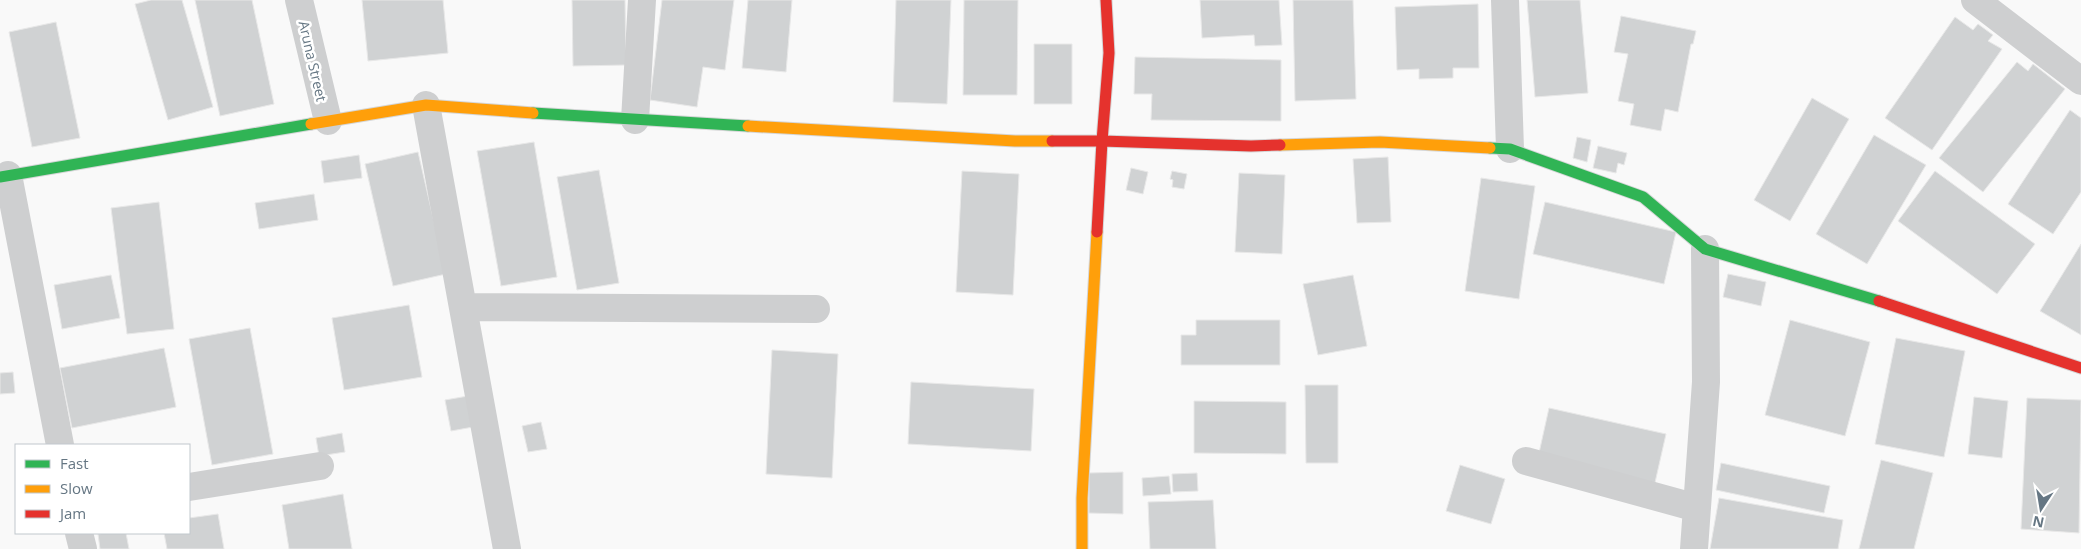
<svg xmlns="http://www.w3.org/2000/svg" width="2081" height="549" font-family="'Open Sans',sans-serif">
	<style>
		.building { fill: #d0d2d3; stroke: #e8e8e8 }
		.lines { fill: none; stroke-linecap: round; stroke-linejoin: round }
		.fast-casing { stroke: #d5d6d7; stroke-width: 13 }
		.slow-casing { stroke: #d5d6d7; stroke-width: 13 }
		.jam-casing { stroke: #d5d6d7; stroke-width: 13 }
		.street { stroke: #cecfd0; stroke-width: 28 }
		.fast { stroke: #30b455; stroke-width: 11 }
		.slow { stroke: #ff9f0a; stroke-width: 11 }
		.jam { stroke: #e5322d; stroke-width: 11 }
		.labels { text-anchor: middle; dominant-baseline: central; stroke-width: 5; stroke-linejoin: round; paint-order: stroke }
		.street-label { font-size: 14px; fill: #657683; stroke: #fff }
	</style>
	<rect width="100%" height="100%" fill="#f9f9f9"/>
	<!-- building -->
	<path class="building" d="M 151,0 L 182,0 L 213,107 L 168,120 L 135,4 Z
		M 195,0 L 252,0 L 274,104 L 220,116 Z
		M 362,0 L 443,0 L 448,53 L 368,61 Z
		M 572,0 L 625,0 L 626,65 L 573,66 Z
		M 662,0 L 734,0 L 725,70 L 703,67 L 697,107 L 650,100 Z
		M 748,0 L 792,0 L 786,72 L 742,68 Z
		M 896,0 L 951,0 L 947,104 L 893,102 Z
		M 964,0 L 1018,0 L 1017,95 L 963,95 Z
		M 1200,0 L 1279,0 L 1282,45 L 1255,46 L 1254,35 L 1202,38 Z
		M 1293,0 L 1353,0 L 1356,99 L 1295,101 Z
		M 1527,0 L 1580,0 L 1588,93 L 1535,97 Z
		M 1478,4 L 1479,68 L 1453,68 L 1453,78 L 1419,79 L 1419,69 L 1397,70 L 1395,7 Z
		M 1621,16 L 1696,31 L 1693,44 L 1691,44 L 1678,112 L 1665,109 L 1661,131 L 1630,125 L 1634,104 L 1618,101 L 1628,54 L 1614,52 Z
		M 1955,17 L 1973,30 L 1978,24 L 1993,35 L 1988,41 L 2002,49 L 1932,150 L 1885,118 Z
		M 56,22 L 80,138 L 32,147 L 9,32 Z
		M 1034,44 L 1072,44 L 1072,104 L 1034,104 Z
		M 1135,57 L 1281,60 L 1281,121 L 1151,120 L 1152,94 L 1134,94 Z
		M 2017,62 L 2028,71 L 2033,64 L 2065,89 L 1983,192 L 1939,158 Z
		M 1812,98 L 1849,119 L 1790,221 L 1754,200 Z
		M 2070,110 L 2081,118 L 2081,192 L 2053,234 L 2008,204 Z
		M 1874,135 L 1926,165 L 1867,264 L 1816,234 Z
		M 1577,137 L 1591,140 L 1587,162 L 1573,158 Z
		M 534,142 L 557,277 L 501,286 L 477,151 Z
		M 1598,146 L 1627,153 L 1624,165 L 1618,163 L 1616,173 L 1593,168 Z
		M 418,152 L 446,274 L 393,286 L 365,164 Z
		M 359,155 L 362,178 L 324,183 L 321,161 Z
		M 1388,157 L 1391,222 L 1357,223 L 1353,159 Z
		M 1131,168 L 1148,172 L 1143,194 L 1126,190 Z
		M 599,170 L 619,283 L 577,290 L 557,177 Z
		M 962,171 L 1019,174 L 1013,295 L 956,292 Z
		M 1172,171 L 1187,174 L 1184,189 L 1172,187 L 1173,180 L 1170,179 Z
		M 1935,171 L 2035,244 L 1997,294 L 1898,221 Z
		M 1239,173 L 1285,175 L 1282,254 L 1235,252 Z
		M 1481,178 L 1535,186 L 1519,299 L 1465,291 Z
		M 314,194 L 318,220 L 259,229 L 255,203 Z
		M 159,202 L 174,329 L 127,334 L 111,208 Z
		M 1545,202 L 1676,232 L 1664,284 L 1533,254 Z
		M 2081,244 L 2081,335 L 2040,311 Z
		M 1728,274 L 1766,282 L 1761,306 L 1723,297 Z
		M 111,275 L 120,318 L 62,329 L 54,285 Z
		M 1353,275 L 1367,346 L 1318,355 L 1303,284 Z
		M 409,305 L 422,377 L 344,390 L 332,318 Z
		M 1196,320 L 1280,320 L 1280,365 L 1181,365 L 1181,335 L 1196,335 Z
		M 1790,320 L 1870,342 L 1845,436 L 1765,415 Z
		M 250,328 L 273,454 L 212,465 L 189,339 Z
		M 1896,338 L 1965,351 L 1944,457 L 1875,444 Z
		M 164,348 L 176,407 L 72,428 L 60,368 Z
		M 772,350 L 838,354 L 832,478 L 766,474 Z
		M 13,372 L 15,393 L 0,394 L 0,373 Z
		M 911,382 L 1034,389 L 1031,451 L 908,444 Z
		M 1305,385 L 1338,385 L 1338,463 L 1306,463 Z
		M 468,396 L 473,427 L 451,431 L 445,400 Z
		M 1974,397 L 2008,401 L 2002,458 L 1968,454 Z
		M 2027,398 L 2081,400 L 2079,533 L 2021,529 Z
		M 1194,401 L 1286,402 L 1286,454 L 1194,453 Z
		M 1549,408 L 1666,434 L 1654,487 L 1537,462 Z
		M 541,422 L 547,449 L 528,452 L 522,426 Z
		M 342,433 L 345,452 L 319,456 L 316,438 Z
		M 1881,460 L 1933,473 L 1914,549 L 1859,549 Z
		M 1721,463 L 1830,486 L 1824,513 L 1716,490 Z
		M 1460,465 L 1505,479 L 1491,524 L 1446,511 Z
		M 1123,472 L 1123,514 L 1089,513 L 1089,473 Z
		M 1197,473 L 1198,491 L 1173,492 L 1172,474 Z
		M 1169,476 L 1171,494 L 1143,496 L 1142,478 Z
		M 343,494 L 352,549 L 289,549 L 282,505 Z
		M 1719,498 L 1843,520 L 1838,549 L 1710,549 Z
		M 1213,500 L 1216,549 L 1150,549 L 1148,502 Z
		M 218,514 L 224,549 L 167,549 L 164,533 L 189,533 L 189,518 Z
		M 106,533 L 126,533 L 129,549 L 100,549 L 98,534 Z"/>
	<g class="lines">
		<defs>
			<path id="fast" d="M 533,113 L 748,126
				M 1490,148 L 1510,149 L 1643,197 L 1705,249 L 1879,301
				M 0,177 L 311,124"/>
			<path id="slow" d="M 311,124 L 426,105 L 533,113
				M 748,126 L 1015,141 L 1052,141
				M 1280,145 L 1380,142 L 1490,148
				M 1082,549 L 1082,498 L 1097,232"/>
			<path id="jam" d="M 1052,141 L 1102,141 L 1109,53 L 1106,0
				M 1097,232 L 1102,141 L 1251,146 L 1280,145
				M 1879,301 L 2081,368"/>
		</defs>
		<!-- fast casing -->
		<use href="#fast" class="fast-casing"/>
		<!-- slow casing -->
		<use href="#slow" class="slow-casing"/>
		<!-- jam casing -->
		<use href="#jam" class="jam-casing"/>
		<!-- street -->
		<path class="street" d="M 299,0 L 328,121
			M 1505,0 L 1510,149
			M 1975,0 L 2081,81
			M 426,105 L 507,549
			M 635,120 L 642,0
			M 8,175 L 60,445
			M 463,307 L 816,309
			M 1526,461 L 1697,508
			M 189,487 L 320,466
			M 79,533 L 83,549
			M 1694,549 L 1706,382 L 1705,249"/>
		<!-- fast -->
		<use href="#fast" class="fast"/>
		<!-- slow -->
		<use href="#slow" class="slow"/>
		<!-- jam -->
		<use href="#jam" class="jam"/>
	</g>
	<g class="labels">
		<!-- street labels -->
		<g class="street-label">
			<text transform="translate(313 61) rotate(77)">Aruna Street</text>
		</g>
	</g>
	<!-- legend -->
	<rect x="15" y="444" width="175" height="90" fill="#ffffff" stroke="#c1c8cd"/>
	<rect x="25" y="460" width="25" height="8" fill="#30b455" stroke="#c1c8cd"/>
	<text x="60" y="469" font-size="15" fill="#657683">Fast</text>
	<rect x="25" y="485" width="25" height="8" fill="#ff9f0a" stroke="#c1c8cd"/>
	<text x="60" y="494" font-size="15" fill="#657683">Slow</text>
	<rect x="25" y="510" width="25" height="8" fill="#e5322d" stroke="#c1c8cd"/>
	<text x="60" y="519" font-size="15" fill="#657683">Jam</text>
	<!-- north arrow -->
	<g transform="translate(2041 509) rotate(192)" stroke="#ffffff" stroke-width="4" paint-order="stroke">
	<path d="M0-4L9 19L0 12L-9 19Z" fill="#657683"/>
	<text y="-8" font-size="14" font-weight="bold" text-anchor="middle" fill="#657683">N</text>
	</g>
</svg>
